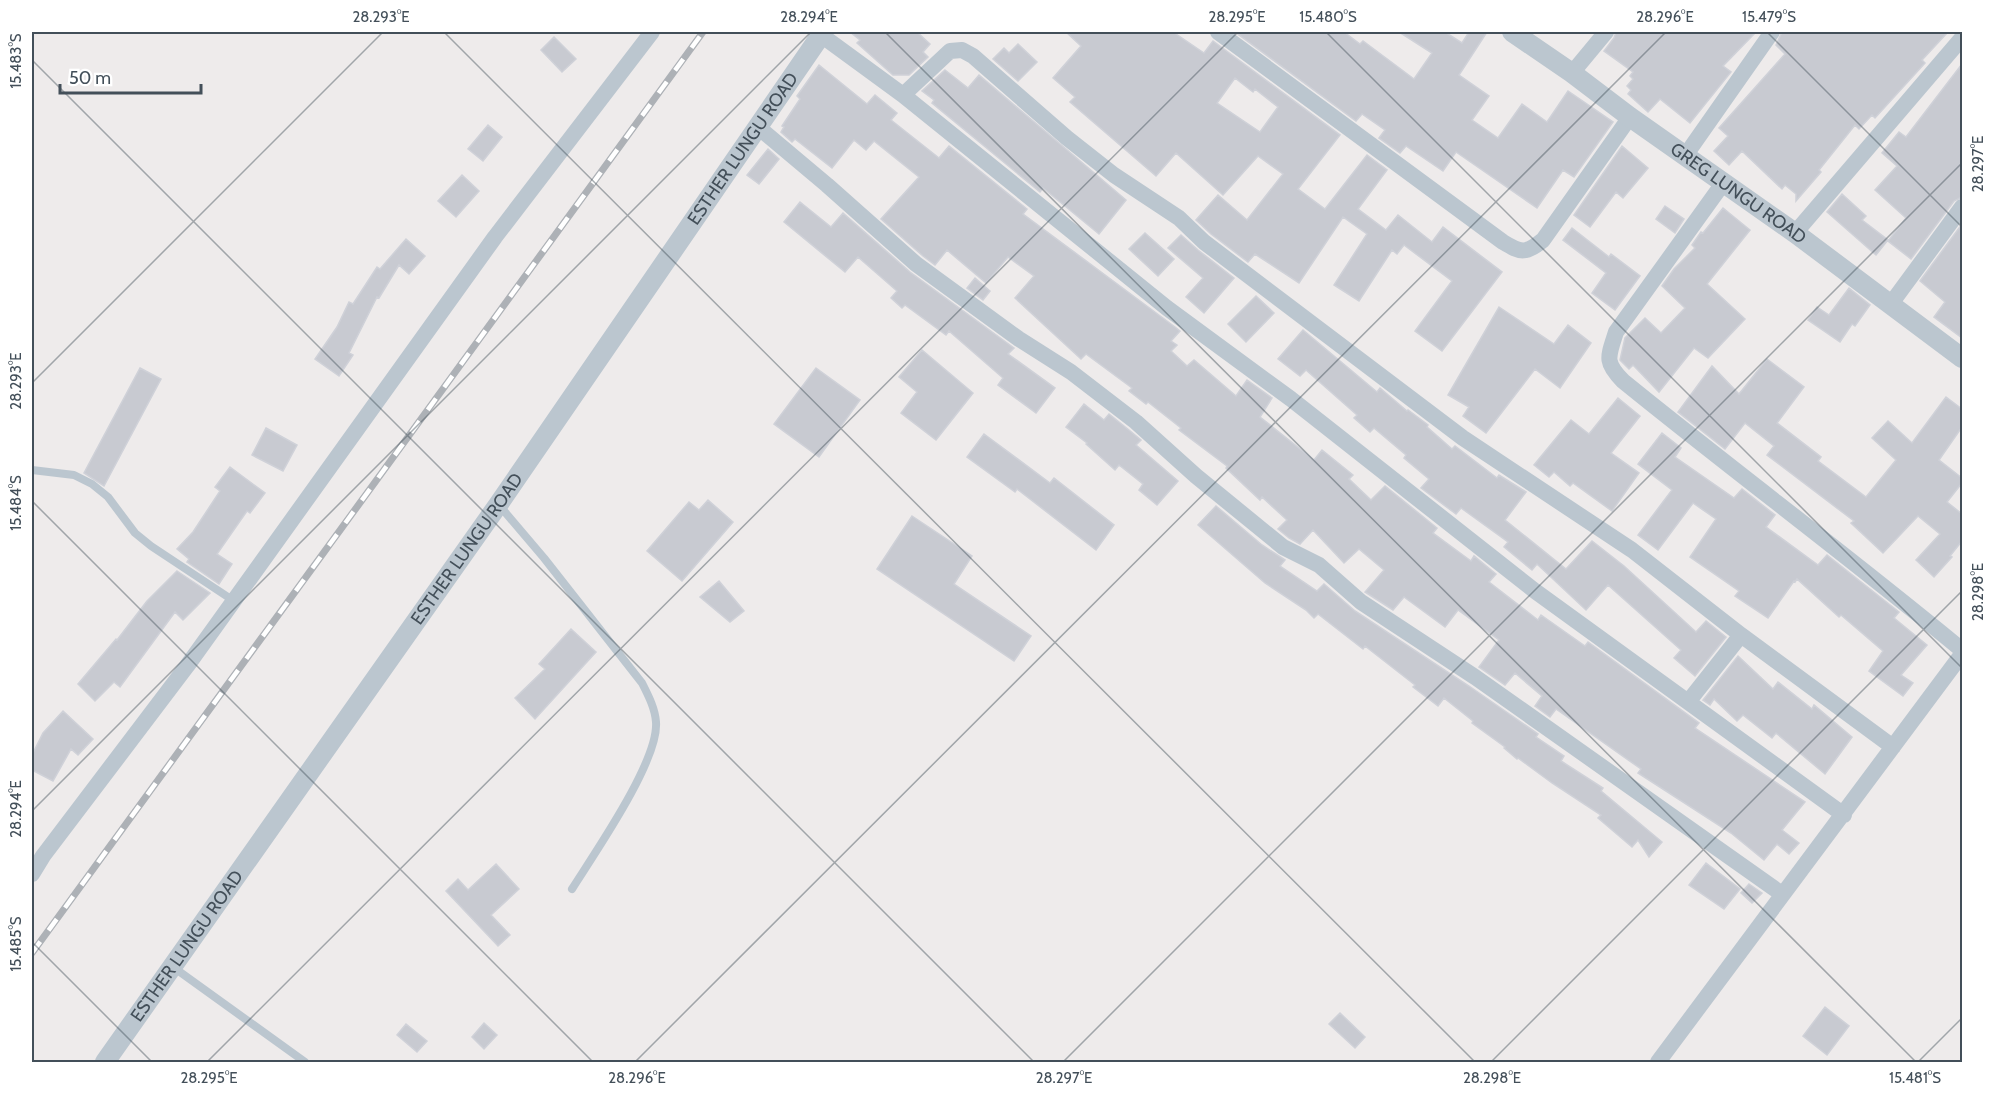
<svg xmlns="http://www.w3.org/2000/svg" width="1994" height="1094" font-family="Cabin,sans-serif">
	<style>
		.building { fill: #c8cad1; stroke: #cfd1d8; stroke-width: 1.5; fill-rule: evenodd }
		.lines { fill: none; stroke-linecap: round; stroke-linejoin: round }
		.service { stroke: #bbc6cf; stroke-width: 8 }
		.minor { stroke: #bbc6cf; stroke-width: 16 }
		.tertiary { stroke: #bbc6cf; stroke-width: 20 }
		.rail-casing { stroke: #adb1b6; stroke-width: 7 }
		.rail { stroke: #fff; stroke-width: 4.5; stroke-dasharray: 14; stroke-linecap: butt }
		.ticks { fill: none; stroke: #434f59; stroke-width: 1.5; stroke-opacity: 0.45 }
		.labels { text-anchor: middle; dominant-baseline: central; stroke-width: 4.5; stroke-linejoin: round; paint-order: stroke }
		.street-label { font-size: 18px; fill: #434f59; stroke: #fff }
		.neatline { fill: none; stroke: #434f59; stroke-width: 2 }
		.ticks-label { font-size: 15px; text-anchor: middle; fill: #434f59 }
	</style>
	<rect width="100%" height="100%" fill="#eeebeb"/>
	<!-- building -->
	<path class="building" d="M 850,32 L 917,32 L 930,44 L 923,52 L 928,57 L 909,75 L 893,75 L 857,43 L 860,40 Z
		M 1066,32 L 1173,32 L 1204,53 L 1213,41 L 1340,135 L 1298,189 L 1325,209 L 1367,155 L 1387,170 L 1358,209 L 1386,230 L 1398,215 L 1432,242 L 1443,227 L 1502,272 L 1442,351 L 1415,331 L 1452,281 L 1404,245 L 1397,254 L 1392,250 L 1359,301 L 1334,285 L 1367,234 L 1343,217 L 1299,283 L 1255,254 L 1248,262 L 1211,234 L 1196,220 L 1218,195 L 1247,220 L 1283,174 L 1258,156 L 1223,195 L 1176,153 L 1156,176 L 1070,102 L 1075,97 L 1053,78 L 1081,46 ZM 1235,78 L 1253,92 L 1255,89 L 1278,107 L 1260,132 L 1217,103 Z
		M 1235,32 L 1344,32 L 1360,44 L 1363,41 L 1414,79 L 1432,53 L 1399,32 L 1445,32 L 1462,43 L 1469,32 L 1487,32 L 1459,75 L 1489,96 L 1472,120 L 1498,138 L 1522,104 L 1547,122 L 1568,91 L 1613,122 L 1574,177 L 1563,170 L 1537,208 L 1456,152 L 1443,171 L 1406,146 L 1400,153 L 1379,138 L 1385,130 L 1362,114 L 1356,121 Z
		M 1616,32 L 1756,32 L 1723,66 L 1731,72 L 1690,123 L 1660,99 L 1648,112 L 1628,94 L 1631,90 L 1627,86 L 1633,79 L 1630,76 L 1633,72 L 1604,51 L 1614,38 Z
		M 1782,32 L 1948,32 L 1922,60 L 1925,63 L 1875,118 L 1872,115 L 1859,129 L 1855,125 L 1819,170 L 1821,172 L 1796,201 L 1796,194 L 1785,185 L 1782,189 L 1742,151 L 1729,165 L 1714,151 L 1728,136 L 1719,128 L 1785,54 L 1776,45 Z
		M 554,37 L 576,59 L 562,72 L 541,50 Z
		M 1018,44 L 1037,62 L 1018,81 L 993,59 L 1004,48 L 1009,53 Z
		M 1962,64 L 1962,197 L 1954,201 L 1911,259 L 1888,241 L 1906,218 L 1875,190 L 1897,166 L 1882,153 L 1899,132 L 1906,137 Z
		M 819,65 L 867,104 L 875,95 L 897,113 L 891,120 L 939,158 L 949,146 L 1027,209 L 1023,214 L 1175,327 L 1180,331 L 1171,341 L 1177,345 L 1171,351 L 1187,366 L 1194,360 L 1236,396 L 1247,380 L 1272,398 L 1260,417 L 1314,460 L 1322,450 L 1353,475 L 1349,479 L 1371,500 L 1385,486 L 1437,528 L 1433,533 L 1471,561 L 1474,556 L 1496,574 L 1489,582 L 1538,620 L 1541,615 L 1585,646 L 1588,642 L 1699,723 L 1695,728 L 1805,802 L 1782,830 L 1799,843 L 1789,854 L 1777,844 L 1764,860 L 1731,833 L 1638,773 L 1641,769 L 1556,709 L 1550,717 L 1535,706 L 1542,696 L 1515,673 L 1505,685 L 1479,667 L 1499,640 L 1458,610 L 1445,627 L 1404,597 L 1393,610 L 1365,592 L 1384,570 L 1359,549 L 1344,563 L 1313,530 L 1300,544 L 1289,538 L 1278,529 L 1287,520 L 1262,497 L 1260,500 L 1226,468 L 1227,466 L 1179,430 L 1181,428 L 1148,402 L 1146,404 L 1129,391 L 1132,388 L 1086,354 L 1081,359 L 1015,298 L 1034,276 L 1008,257 L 986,283 L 947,250 L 935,265 L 923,256 L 881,219 L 919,177 L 874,141 L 866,150 L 854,140 L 832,168 L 795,139 L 792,142 L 781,132 L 784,127 L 782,126 L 800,99 L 797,96 Z
		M 945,70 L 968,88 L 979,75 L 1126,200 L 1099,234 L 1043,188 L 1040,192 L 932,103 L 934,100 L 922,91 Z
		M 488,125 L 502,137 L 483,161 L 468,149 Z
		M 1622,146 L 1648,168 L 1623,198 L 1616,192 L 1590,227 L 1574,215 Z
		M 768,149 L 779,159 L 759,184 L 747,175 Z
		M 462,175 L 479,191 L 456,217 L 438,201 Z
		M 1842,194 L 1866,216 L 1862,220 L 1888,240 L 1876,255 L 1827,212 Z
		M 800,202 L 831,227 L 843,213 L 910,272 L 1014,348 L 1008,354 L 1055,388 L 1036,413 L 998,385 L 1003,378 L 949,331 L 946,335 L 905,305 L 902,308 L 891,298 L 897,291 L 858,257 L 845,272 L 784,222 Z
		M 1665,206 L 1684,219 L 1675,233 L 1656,219 Z
		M 1723,208 L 1750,230 L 1707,284 L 1745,319 L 1708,358 L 1694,348 L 1659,392 L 1633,365 L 1629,369 L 1620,360 L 1625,338 L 1645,318 L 1661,333 L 1685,308 L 1662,286 L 1674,269 L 1695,248 L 1692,245 L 1701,232 L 1703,233 Z
		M 1962,224 L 1962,338 L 1934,317 L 1945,302 L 1920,281 Z
		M 1572,228 L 1609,257 L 1611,254 L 1640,276 L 1615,310 L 1592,293 L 1606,273 L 1563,240 Z
		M 1145,233 L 1174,259 L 1158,276 L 1129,249 Z
		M 1181,235 L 1198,250 L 1234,278 L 1204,313 L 1186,297 L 1203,278 L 1168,248 Z
		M 406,239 L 425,256 L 409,274 L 399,265 L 379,298 L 377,297 L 349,353 L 353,355 L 339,376 L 315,359 L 337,327 L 349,302 L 353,304 L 377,267 L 380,269 Z
		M 975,278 L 990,291 L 983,300 L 967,288 Z
		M 1849,288 L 1870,305 L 1855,326 L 1852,324 L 1840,342 L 1808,320 L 1817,307 L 1829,315 Z
		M 1256,296 L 1274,313 L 1246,342 L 1228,324 Z
		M 1499,307 L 1554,344 L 1568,325 L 1591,343 L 1560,388 L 1535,369 L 1486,433 L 1463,416 L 1469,407 L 1448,395 Z
		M 1303,330 L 1377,392 L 1380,388 L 1407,411 L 1408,410 L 1428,425 L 1427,427 L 1452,449 L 1455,446 L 1497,478 L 1499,475 L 1526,492 L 1505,520 L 1566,569 L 1592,541 L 1624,566 L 1696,632 L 1706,621 L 1726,637 L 1695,676 L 1674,658 L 1681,650 L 1608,585 L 1586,610 L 1537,564 L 1532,570 L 1504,547 L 1508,542 L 1461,508 L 1456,514 L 1421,488 L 1429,479 L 1404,458 L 1406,455 L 1374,428 L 1370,432 L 1354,418 L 1357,415 L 1306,370 L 1300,376 L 1278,359 Z
		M 922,350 L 973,393 L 936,440 L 901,413 L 917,392 L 899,377 Z
		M 1767,359 L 1804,387 L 1777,423 L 1821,457 L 1818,461 L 1866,497 L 1896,460 L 1872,438 L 1888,421 L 1912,443 L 1946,397 L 1962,409 L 1962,427 L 1939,460 L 1962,478 L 1962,483 L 1947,502 L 1962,514 L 1962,541 L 1950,556 L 1952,557 L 1934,577 L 1916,560 L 1940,534 L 1918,516 L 1883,553 L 1851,523 L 1854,521 L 1767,455 L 1774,446 L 1745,423 L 1725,449 L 1678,412 L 1712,366 L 1739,394 Z
		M 140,368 L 161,379 L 104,486 L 84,473 Z
		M 816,368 L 860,400 L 819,457 L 774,424 Z
		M 1618,398 L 1640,416 L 1611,453 L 1639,473 L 1612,511 L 1573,483 L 1570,486 L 1554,472 L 1549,477 L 1534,465 L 1571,420 L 1589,434 Z
		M 1084,404 L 1104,420 L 1109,414 L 1129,430 L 1141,440 L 1136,445 L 1178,481 L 1157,505 L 1139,490 L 1143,484 L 1119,465 L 1115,470 L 1086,444 L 1087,443 L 1066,427 Z
		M 266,428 L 297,445 L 283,471 L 252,455 Z
		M 1662,433 L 1681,448 L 1675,457 L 1734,498 L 1742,489 L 1775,515 L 1766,527 L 1818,565 L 1827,555 L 1899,612 L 1894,618 L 1927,645 L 1901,675 L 1913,683 L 1903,696 L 1869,671 L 1883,651 L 1841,615 L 1839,617 L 1797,579 L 1795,582 L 1794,581 L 1768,618 L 1735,596 L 1739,591 L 1690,557 L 1716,519 L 1693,503 L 1658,550 L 1638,535 L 1672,490 L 1638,464 Z
		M 984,434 L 1050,483 L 1054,478 L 1114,525 L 1096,550 L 1017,489 L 1015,492 L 967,457 Z
		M 230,467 L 265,493 L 250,513 L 247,511 L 217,554 L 232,564 L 219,584 L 187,562 L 189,559 L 177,549 L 193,532 L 220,491 L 215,487 Z
		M 708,500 L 733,522 L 682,581 L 647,551 L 689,502 L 699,510 Z
		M 1216,506 L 1262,545 L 1285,560 L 1280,566 L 1317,591 L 1324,584 L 1355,611 L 1469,686 L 1538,734 L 1536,737 L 1564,756 L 1561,761 L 1603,788 L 1601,791 L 1662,842 L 1649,857 L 1638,840 L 1632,847 L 1598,818 L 1601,815 L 1552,783 L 1518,758 L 1517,759 L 1504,748 L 1505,747 L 1472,723 L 1473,721 L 1444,698 L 1438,706 L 1413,687 L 1415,685 L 1365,646 L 1363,649 L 1318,614 L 1314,618 L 1306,610 L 1265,583 L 1198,525 Z
		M 912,516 L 972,556 L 954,584 L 1031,636 L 1014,661 L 877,569 Z
		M 177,571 L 210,593 L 183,620 L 175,612 L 120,687 L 114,682 L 95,701 L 78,684 L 116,639 L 117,640 L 147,601 Z
		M 719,581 L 744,611 L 730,622 L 700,597 Z
		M 571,629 L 596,652 L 535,719 L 515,698 L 545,669 L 539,664 Z
		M 1738,656 L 1773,689 L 1778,682 L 1812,709 L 1814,705 L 1852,737 L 1825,774 L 1776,733 L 1772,738 L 1743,715 L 1737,721 L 1714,699 L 1710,705 L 1703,700 Z
		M 63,711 L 93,739 L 78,755 L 71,749 L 53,781 L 32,770 L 32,755 L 43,733 Z
		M 1706,863 L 1740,889 L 1724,909 L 1689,885 Z
		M 496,864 L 519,889 L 491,915 L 510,935 L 498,946 L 446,891 L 458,879 L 468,890 Z
		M 1749,884 L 1762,893 L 1752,903 L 1741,893 Z
		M 1825,1007 L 1849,1026 L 1827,1055 L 1803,1036 Z
		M 1340,1013 L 1365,1037 L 1355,1048 L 1329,1024 Z
		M 484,1023 L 497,1035 L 484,1049 L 472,1037 Z
		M 406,1024 L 427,1041 L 417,1052 L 397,1035 Z"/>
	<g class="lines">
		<!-- service -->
		<path class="service" d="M 32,470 L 74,475 L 92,484 L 108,497 L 135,533 L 151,546 L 234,601
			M 499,505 L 544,558 L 642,683 C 648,695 655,708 656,722 C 659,761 594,854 572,889
			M 173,967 L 305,1062"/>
		<!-- minor -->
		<path class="minor" d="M 1218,32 L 1503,242 C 1521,253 1526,254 1543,240 L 1630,117
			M 821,35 L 903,95 L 1167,308 L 1291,399 L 1535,591 L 1844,815
			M 1572,73 L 1606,32
			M 903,95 L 950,51 L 962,50 L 973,56 L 1067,138 L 1114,175 L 1179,218 L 1204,242 L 1463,438 L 1632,550 L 1741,635 L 1893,747
			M 758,127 L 827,185 L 916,264 L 1019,339 L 1071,372 L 1136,422 L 1196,476 L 1283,547 L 1319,565 L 1361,602 L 1475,677 L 1782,894
			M 1685,156 L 1772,32
			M 1724,182 L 1616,332 C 1608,357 1604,362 1623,381 C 1735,472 1851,558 1962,650
			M 1795,233 L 1962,38
			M 1890,305 L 1962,207
			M 1688,702 L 1741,635
			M 32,874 L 43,856 L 187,666 L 495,237 L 652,32
			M 1658,1062 L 1962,654"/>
		<!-- tertiary -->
		<g class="tertiary">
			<path id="s1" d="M 1512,32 L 1572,73 L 1630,117 L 1795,233 L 1962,358"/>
			<path id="s2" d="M 105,1062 L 498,505 L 823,32"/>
		</g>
		<defs>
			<path id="rail" d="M 32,953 L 703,32"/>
		</defs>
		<!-- rail casing -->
		<use href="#rail" class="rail-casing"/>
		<!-- rail -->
		<use href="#rail" class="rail"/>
	</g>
	<!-- ticks -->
	<path class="ticks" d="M 444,32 L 1475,1062M 885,32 L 1916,1062M 1326,32 L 1962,668M 1767,32 L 1962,227M 32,60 L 1034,1062M 32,383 L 383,32M 32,501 L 593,1062M 32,811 L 811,32M 32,942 L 152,1062M 207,1062 L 1238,32M 635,1062 L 1666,32M 1063,1062 L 1962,163M 1491,1062 L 1962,591M 1918,1062 L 1962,1018"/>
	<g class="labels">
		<!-- street labels -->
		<g class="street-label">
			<text stroke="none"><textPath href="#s2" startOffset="1114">ESTHER LUNGU ROAD</textPath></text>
			<text stroke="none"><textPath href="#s1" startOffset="278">GREG LUNGU ROAD</textPath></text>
			<text stroke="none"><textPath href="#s2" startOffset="628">ESTHER LUNGU ROAD</textPath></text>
			<text stroke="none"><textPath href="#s2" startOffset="142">ESTHER LUNGU ROAD</textPath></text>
		</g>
	</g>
	<!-- border -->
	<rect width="1994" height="1094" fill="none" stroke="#ffffff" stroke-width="66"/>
	<!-- scale -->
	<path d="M60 84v9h141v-9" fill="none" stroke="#434f59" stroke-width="3"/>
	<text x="69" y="84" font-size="18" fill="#434f59" stroke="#ffffff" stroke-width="4.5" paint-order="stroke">50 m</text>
	<rect x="33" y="33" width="1928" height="1028" class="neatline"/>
	<g class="ticks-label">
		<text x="381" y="22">28.293°E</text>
		<text x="809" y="22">28.294°E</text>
		<text x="1237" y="22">28.295°E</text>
		<text x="1328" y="22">15.480°S</text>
		<text x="1665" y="22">28.296°E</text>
		<text x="1769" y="22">15.479°S</text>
		<text transform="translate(16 61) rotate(-90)" y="5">15.483°S</text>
		<text transform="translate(1978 164) rotate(-90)" y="5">28.297°E</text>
		<text transform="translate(16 381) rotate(-90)" y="5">28.293°E</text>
		<text transform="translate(16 503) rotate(-90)" y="5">15.484°S</text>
		<text transform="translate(1978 592) rotate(-90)" y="5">28.298°E</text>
		<text transform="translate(16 809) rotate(-90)" y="5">28.294°E</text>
		<text transform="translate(16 944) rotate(-90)" y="5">15.485°S</text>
		<text x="209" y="1083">28.295°E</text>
		<text x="637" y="1083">28.296°E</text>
		<text x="1064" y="1083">28.297°E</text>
		<text x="1492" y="1083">28.298°E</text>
		<text x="1915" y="1083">15.481°S</text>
	</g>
</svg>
